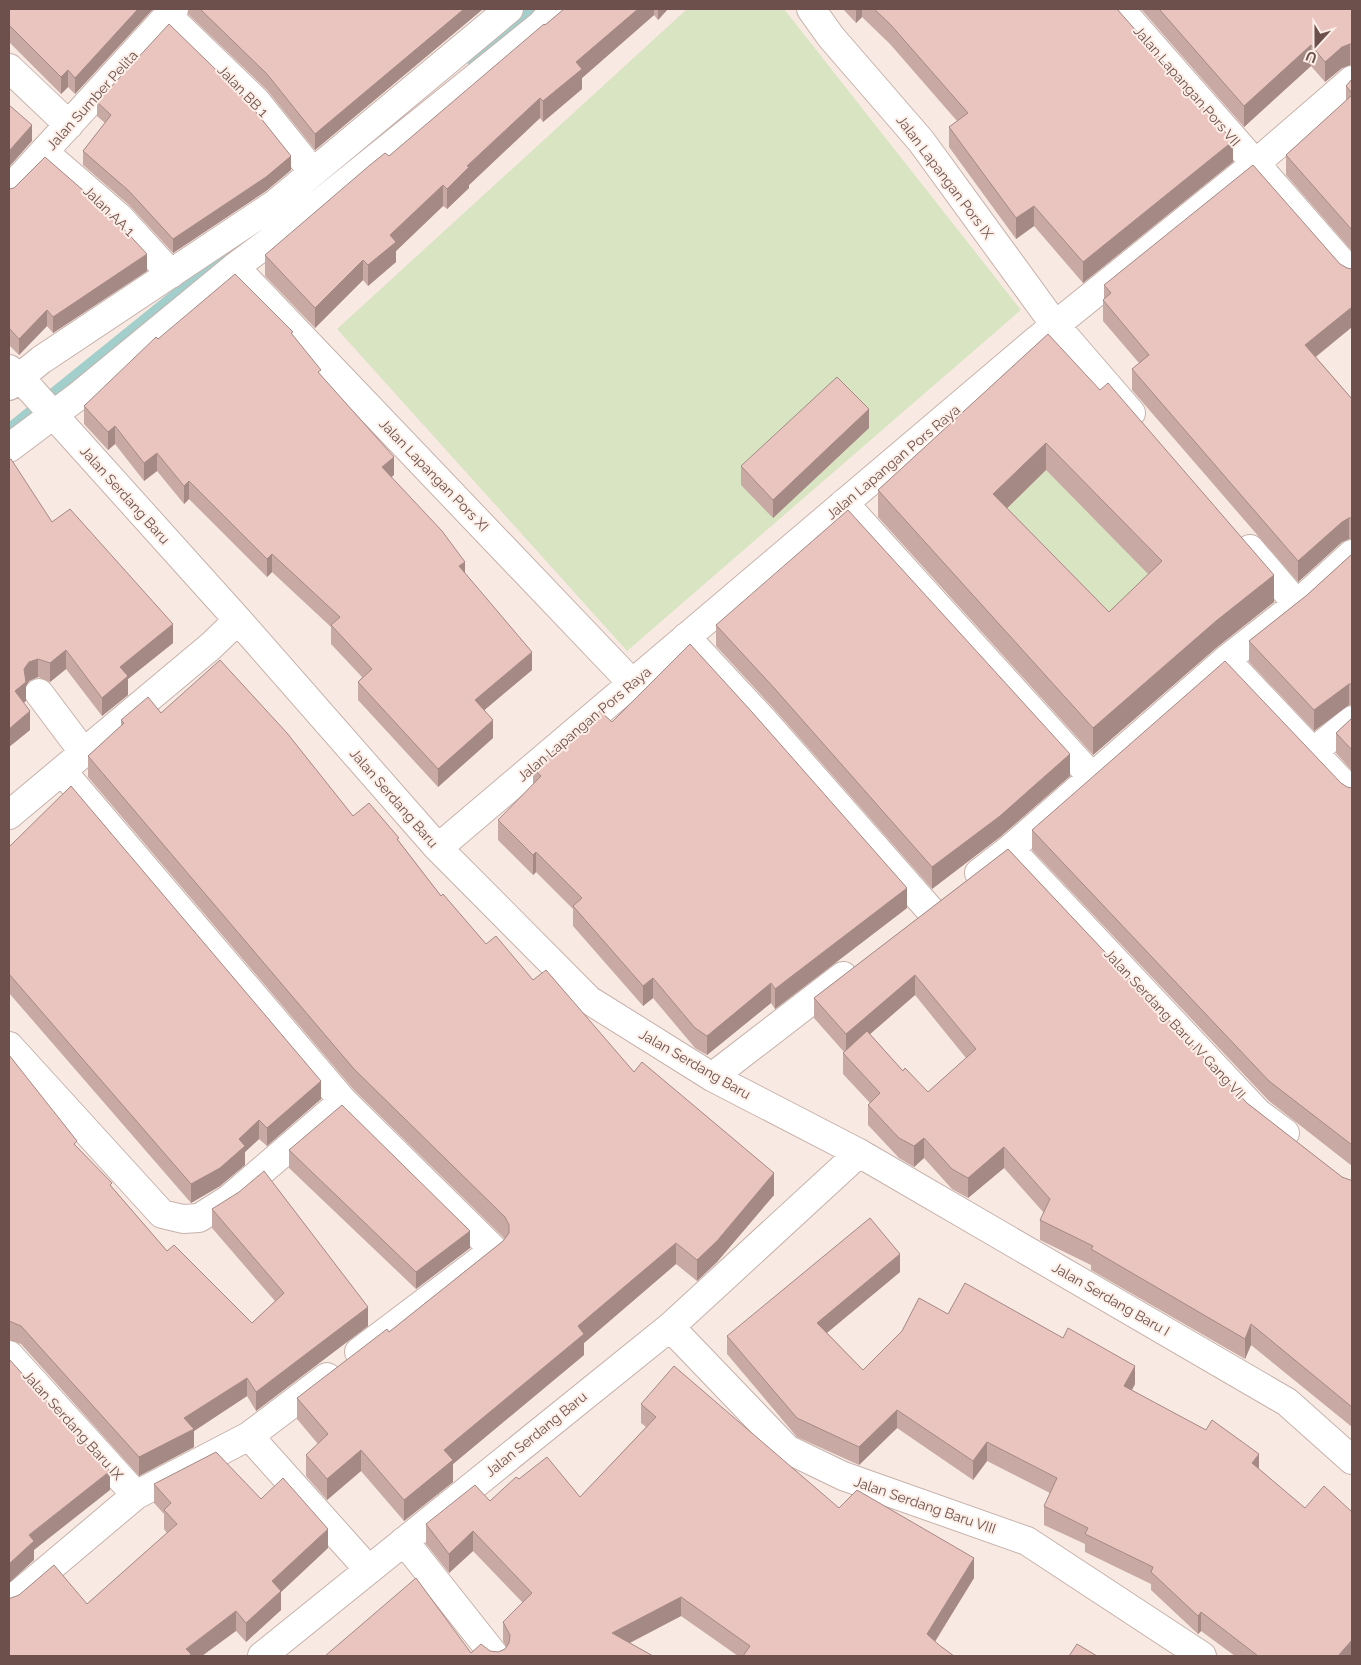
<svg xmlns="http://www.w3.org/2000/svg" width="1361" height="1665" font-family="Raleway,sans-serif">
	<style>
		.green { fill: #d9e4c3 }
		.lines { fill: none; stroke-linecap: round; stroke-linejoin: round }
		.stream { stroke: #a2cfcb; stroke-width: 11 }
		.minor-casing { stroke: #c7b1ab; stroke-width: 30 }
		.minor { stroke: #fff; stroke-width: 28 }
		.wall { fill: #c9a9a3; fill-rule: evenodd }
		.shaded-wall { fill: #a48985 }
		.building { fill: #eac4be; stroke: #a48985; fill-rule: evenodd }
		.labels { text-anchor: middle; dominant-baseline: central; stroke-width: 4; stroke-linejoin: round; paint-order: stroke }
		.street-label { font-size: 14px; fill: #6d504c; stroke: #fcefe8 }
	</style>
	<rect width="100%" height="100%" fill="#f8eae3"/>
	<!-- green -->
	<path class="green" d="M 687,9 L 784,9 L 1021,310 L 627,651 L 337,329 Z
		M 1046,470 L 1162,588 L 1109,639 L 993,522 Z"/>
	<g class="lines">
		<!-- stream -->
		<path class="stream" d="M 471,59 L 533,9
			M 9,429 L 247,237"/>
		<defs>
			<path id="minor" d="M 811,9 L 831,37 L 921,141 L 1055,325 L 1131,413
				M 1120,9 L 1352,274
				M 168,16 L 256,101 L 313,172
				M 9,68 L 69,125
				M 44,152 L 119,217 L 171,274
				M 9,190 L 174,9
				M 235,267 L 632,683
				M 9,369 L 32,391 L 238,620 L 438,848 L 589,1000 L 712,1077 L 859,1153 L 1287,1402 L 1352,1460
				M 9,386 L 41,360 L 275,204 L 509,9
				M 9,448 L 77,397 L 235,267 L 309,212 L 541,25 L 555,9
				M 844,503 L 1092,777
				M 1250,549 L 1297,604
				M 686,637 L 764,721 L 930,910
				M 1226,660 L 1352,793
				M 39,693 L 84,753
				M 1313,752 L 1352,720
				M 63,772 L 343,1101 L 494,1250 L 359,1352
				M 9,815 L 211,646 L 238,620
				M 438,848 L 1032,344 L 1255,164 L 1352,80
				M 1010,849 L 1258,1113 L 1285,1133
				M 979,873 L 1010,849 L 1226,660 L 1297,604 L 1352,554
				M 9,1046 L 162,1214 L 183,1219 L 199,1218 L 229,1199 L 343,1101
				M 712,1077 L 843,976
				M 670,1327 L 787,1449 L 843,1476 L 1027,1541 L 1202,1656
				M 9,1355 L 136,1495
				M 249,1436 L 368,1569
				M 404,1541 L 495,1656
				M 9,1602 L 136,1495 L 249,1436 L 327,1377
				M 262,1656 L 670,1327 L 859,1153"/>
		</defs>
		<!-- minor casing -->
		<use href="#minor" class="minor-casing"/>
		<!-- minor -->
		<use href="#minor" class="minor"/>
	</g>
	<!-- wall -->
	<path class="wall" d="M 9,9 L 153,9 L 75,94 L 68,87 L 61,94 L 9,42 Z
		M 188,9 L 483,9 L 315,150 L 267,90 L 188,14 Z
		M 564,9 L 668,9 L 658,20 L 654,15 L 582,78 L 582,89 L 543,122 L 540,118 L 469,185 L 469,188 L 447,209 L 443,206 L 396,251 L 396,262 L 368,286 L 363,280 L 315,328 L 265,276 L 265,255 L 389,156 Z
		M 843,9 L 1117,9 L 1233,162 L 1083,283 L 1034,226 L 1016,239 L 949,147 L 949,127 L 957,121 L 890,44 L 862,17 L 856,23 Z
		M 1141,9 L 1352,9 L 1352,65 L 1350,65 L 1342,68 L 1325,82 L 1311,66 L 1244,127 Z
		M 1352,79 L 1352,251 L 1286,175 L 1286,155 L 1346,101 L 1346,86 Z
		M 97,102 L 291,170 L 266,191 L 173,253 L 129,205 L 83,165 L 83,151 L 105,123 L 97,116 Z
		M 9,189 L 147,271 L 53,333 L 47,326 L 19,355 L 9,345 Z
		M 1340,264 L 1347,268 L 1352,269 L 1352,327 L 1316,357 L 1352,399 L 1352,539 L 1349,539 L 1342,542 L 1298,582 L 1132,390 L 1132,369 L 1139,363 L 1103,321 L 1103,300 L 1104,299 L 1104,285 Z
		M 1048,334 L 1274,602 L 1216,648 L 1093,755 L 878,517 L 878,490 ZM 1046,470 L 1148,574 L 1109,612 L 1007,508 Z
		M 293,335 L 321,376 L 394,475 L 391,477 L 465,574 L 532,670 L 484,710 L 493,738 L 438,787 L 358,700 L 358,682 L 362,677 L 331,644 L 331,627 L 272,572 L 267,577 L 189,499 L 184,504 L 157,471 L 144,481 L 115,444 L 108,450 L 84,424 L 84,406 L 158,339 Z
		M 869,428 L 773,518 L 741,485 L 741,466 Z
		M 52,522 L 173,643 L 128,679 L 128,695 L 102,716 L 66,669 L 50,682 L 38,677 L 29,681 L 26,686 L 26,701 L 24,702 L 30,730 L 9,747 Z
		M 1352,554 L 1352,705 L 1349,705 L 1314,731 L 1249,662 L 1249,641 L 1307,595 Z
		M 716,625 L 1070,776 L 1000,837 L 932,889 L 775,710 L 716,646 Z
		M 161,713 L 353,816 L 399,841 L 441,896 L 486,944 L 533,980 L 634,1072 L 774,1195 L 717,1262 L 697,1281 L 676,1264 L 584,1343 L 584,1355 L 453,1464 L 453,1482 L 404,1521 L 361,1471 L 327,1500 L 306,1476 L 306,1455 L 318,1444 L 297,1419 L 297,1398 L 389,1332 L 503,1241 L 505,1239 L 354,1090 L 88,777 L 88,756 L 121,726 L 121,720 Z
		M 1352,718 L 1352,771 L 1336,753 L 1336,733 Z
		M 612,722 L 907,908 L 775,1009 L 771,1003 L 707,1055 L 695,1048 L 653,998 L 643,1006 L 573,926 L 573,909 L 536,872 L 533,875 L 498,840 L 498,820 L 533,785 L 533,768 Z
		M 1341,783 L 1347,787 L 1352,788 L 1352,1166 L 1269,1101 L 1032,850 L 1032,830 Z
		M 9,847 L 321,1099 L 267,1146 L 259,1139 L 245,1152 L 245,1165 L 220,1186 L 191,1203 L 9,993 Z
		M 1008,849 L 1247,1103 L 1342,1177 L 1350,1180 L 1352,1180 L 1352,1427 L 1251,1345 L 1245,1359 L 1091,1270 L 1091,1265 L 1040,1240 L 1040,1220 L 1044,1213 L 1004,1168 L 968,1198 L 952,1189 L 924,1158 L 914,1167 L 899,1158 L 868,1125 L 868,1105 L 870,1103 L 843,1074 L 843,1053 L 844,1052 L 814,1018 L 814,998 ZM 915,995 L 966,1058 L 928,1092 L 903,1071 L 870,1034 Z
		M 9,1055 L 77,1147 L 167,1251 L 252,1323 L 275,1301 L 212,1228 L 212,1209 L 368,1326 L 256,1411 L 247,1396 L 194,1431 L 194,1447 L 139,1476 L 21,1344 L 9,1340 Z
		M 289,1150 L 470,1248 L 416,1289 L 289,1168 Z
		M 900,1272 L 827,1333 L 863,1370 L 948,1314 L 1135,1384 L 1132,1390 L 1259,1469 L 1352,1656 L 1235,1656 L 1201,1631 L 1198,1634 L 1151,1590 L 1151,1584 L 1085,1552 L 1085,1544 L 1044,1525 L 1044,1506 L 1050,1493 L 987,1461 L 973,1480 L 897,1428 L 859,1465 L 797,1437 L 727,1354 L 727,1336 Z
		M 641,1404 L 974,1578 L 935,1642 L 954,1656 L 738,1656 L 681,1616 L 630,1643 L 653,1656 L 471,1653 L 490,1651 L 498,1652 L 505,1649 L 506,1647 L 503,1641 L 503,1622 L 523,1603 L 473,1551 L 449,1573 L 426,1544 L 426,1524 L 490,1501 L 519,1479 L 580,1497 L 646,1427 L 641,1423 Z
		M 154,1484 L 261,1499 L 328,1548 L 281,1592 L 281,1610 L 246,1642 L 236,1631 L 87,1604 L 167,1533 L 164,1529 L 164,1514 L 154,1503 Z"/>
	<!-- shaded-wall -->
	<path class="shaded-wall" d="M 138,9 L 153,9 L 75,94 L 75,78 Z
		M 464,9 L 483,9 L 315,150 L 315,134 Z
		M 638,9 L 654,9 L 654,15 L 582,78 L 582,89 L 543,122 L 543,101 L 576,62 Z
		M 658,9 L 668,9 L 658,20 Z
		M 856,9 L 862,9 L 862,17 L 856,23 Z
		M 1350,44 L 1350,65 L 1342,68 L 1325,82 L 1325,62 L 1342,47 Z
		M 1311,45 L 1311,66 L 1244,127 L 1244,106 Z
		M 68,70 L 68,87 L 61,94 L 61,77 Z
		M 540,98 L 540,118 L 469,185 L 469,188 L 447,209 L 447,189 L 467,166 Z
		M 32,125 L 32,141 L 9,167 L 9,151 Z
		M 1233,141 L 1233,162 L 1083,283 L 1083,262 Z
		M 291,156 L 291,170 L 266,191 L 173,253 L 173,239 Z
		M 443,185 L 443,206 L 396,251 L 396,262 L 368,286 L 368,265 L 390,235 Z
		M 1034,206 L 1034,226 L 1016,239 L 1016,218 Z
		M 147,254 L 147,271 L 53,333 L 53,317 Z
		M 363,260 L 363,280 L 315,328 L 315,308 Z
		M 1352,307 L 1352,327 L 1305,365 L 1305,345 Z
		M 47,310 L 47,326 L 19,355 L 19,339 Z
		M 869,409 L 869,428 L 773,518 L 773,500 Z
		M 115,426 L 115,444 L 108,450 L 108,432 Z
		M 1046,443 L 1046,470 L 993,522 L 993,494 Z
		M 157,453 L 157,471 L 144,481 L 144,463 Z
		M 394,457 L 394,475 L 382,485 L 382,467 Z
		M 189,481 L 189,499 L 184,504 L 184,486 Z
		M 1349,518 L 1349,539 L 1342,542 L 1298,582 L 1298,561 L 1342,522 Z
		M 272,554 L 272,572 L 267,577 L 267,559 Z
		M 465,562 L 465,580 L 459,566 Z
		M 1274,575 L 1274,602 L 1216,648 L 1093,755 L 1093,728 L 1216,621 Z
		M 173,624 L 173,643 L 128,679 L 128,695 L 102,716 L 102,698 L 120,667 Z
		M 66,650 L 66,669 L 50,682 L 50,663 Z
		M 532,652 L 532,670 L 475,718 L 475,700 Z
		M 38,659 L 38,677 L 29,681 L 26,686 L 26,701 L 15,709 L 15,691 L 24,669 L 29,662 Z
		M 1349,684 L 1349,705 L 1314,731 L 1314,710 Z
		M 30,711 L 30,730 L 9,747 L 9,729 Z
		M 493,720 L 493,738 L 438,787 L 438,769 Z
		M 1070,754 L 1070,776 L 1000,837 L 932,889 L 932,867 Z
		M 536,852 L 536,872 L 533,875 L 533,855 Z
		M 907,888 L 907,908 L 775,1009 L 775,989 Z
		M 915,975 L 915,995 L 846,1055 L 846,1034 Z
		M 653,978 L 653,998 L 643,1006 L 643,986 Z
		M 771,983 L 771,1003 L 707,1055 L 707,1036 Z
		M 321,1081 L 321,1099 L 267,1146 L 267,1128 Z
		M 259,1120 L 259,1139 L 245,1152 L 245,1165 L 220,1186 L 191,1203 L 191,1184 Z
		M 924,1138 L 924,1158 L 914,1167 L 914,1146 Z
		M 1004,1147 L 1004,1168 L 968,1198 L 968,1178 Z
		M 774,1173 L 774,1195 L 717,1262 L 697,1281 L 697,1260 Z
		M 470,1231 L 470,1248 L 416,1289 L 416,1272 Z
		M 676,1243 L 676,1264 L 584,1343 L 584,1355 L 453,1464 L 453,1482 L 404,1521 L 404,1500 L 444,1450 L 578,1326 Z
		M 900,1254 L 900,1272 L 817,1341 L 817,1323 Z
		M 368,1307 L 368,1326 L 256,1411 L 256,1392 Z
		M 1251,1324 L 1251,1345 L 1245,1359 L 1245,1339 Z
		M 1135,1366 L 1135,1384 L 1124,1404 L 1124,1386 Z
		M 247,1378 L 247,1396 L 194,1431 L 194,1447 L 139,1476 L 139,1457 L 184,1418 Z
		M 897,1410 L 897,1428 L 859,1465 L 859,1447 Z
		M 987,1442 L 987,1461 L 973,1480 L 973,1461 Z
		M 361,1450 L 361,1471 L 327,1500 L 327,1479 Z
		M 1259,1454 L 1259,1472 L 1252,1463 Z
		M 110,1471 L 110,1490 L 34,1550 L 34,1560 L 9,1583 L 9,1564 L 29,1535 Z
		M 328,1529 L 328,1548 L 281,1592 L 281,1610 L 246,1642 L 246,1623 L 272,1581 Z
		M 473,1531 L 473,1551 L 449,1573 L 449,1554 Z
		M 974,1558 L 974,1578 L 927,1654 L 927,1634 Z
		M 681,1597 L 681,1616 L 612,1652 L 612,1633 Z
		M 236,1611 L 236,1631 L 202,1656 L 186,1656 L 186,1649 Z
		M 1201,1612 L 1201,1631 L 1198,1634 L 1198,1616 Z
		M 1352,1640 L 1352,1656 L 1338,1656 Z"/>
	<!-- building -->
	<path class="building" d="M 9,9 L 138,9 L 75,78 L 68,70 L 61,77 L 9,25 Z
		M 200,9 L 464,9 L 315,134 L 267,74 Z
		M 564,9 L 638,9 L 576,62 L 582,69 L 543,101 L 540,98 L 467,166 L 469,167 L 447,189 L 443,185 L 390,235 L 396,242 L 368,265 L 363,260 L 315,308 L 265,255 L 370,165 L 385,153 L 389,156 L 544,24 L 545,25 Z
		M 874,9 L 1117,9 L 1233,141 L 1083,262 L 1034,206 L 1016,218 L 949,127 L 968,113 L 890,24 Z
		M 1159,9 L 1352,9 L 1352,44 L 1350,44 L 1342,47 L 1325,62 L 1311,45 L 1244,106 Z
		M 169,24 L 244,97 L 291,156 L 266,177 L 173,239 L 129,191 L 83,151 L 111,115 L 97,102 Z
		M 1352,79 L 1352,93 L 1346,86 Z
		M 1352,95 L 1352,230 L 1286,155 Z
		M 9,105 L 32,125 L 9,151 Z
		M 45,157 L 108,212 L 147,254 L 53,317 L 47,310 L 19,339 L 9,328 L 9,189 L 14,188 Z
		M 1253,165 L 1340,264 L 1347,268 L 1352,269 L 1352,307 L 1305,345 L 1352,399 L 1352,518 L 1349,518 L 1342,522 L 1298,561 L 1132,369 L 1149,355 L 1103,300 L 1111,293 L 1104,285 Z
		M 235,274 L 293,332 L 291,333 L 321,370 L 318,372 L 394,457 L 382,467 L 442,531 L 465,562 L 459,566 L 532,652 L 475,700 L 493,720 L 438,769 L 358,682 L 372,669 L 331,625 L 340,617 L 272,554 L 267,559 L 189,481 L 184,486 L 157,453 L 144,463 L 115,426 L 108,432 L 84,406 L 156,337 L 158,339 Z
		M 1048,334 L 1100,390 L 1108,383 L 1274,575 L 1216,621 L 1093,728 L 878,490 ZM 1046,443 L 1162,561 L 1109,612 L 993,494 Z
		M 837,377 L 869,409 L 773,500 L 741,466 Z
		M 11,459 L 52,522 L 70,509 L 173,624 L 120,667 L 128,676 L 102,698 L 66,650 L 50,663 L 38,659 L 29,662 L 24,669 L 26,682 L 15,691 L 30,711 L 9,729 L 9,460 Z
		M 848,510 L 1070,754 L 1000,816 L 932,867 L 775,689 L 716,625 Z
		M 1352,554 L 1352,684 L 1349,684 L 1314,710 L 1249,641 L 1307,595 Z
		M 690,644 L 752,712 L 907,888 L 775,989 L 771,983 L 707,1036 L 695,1028 L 653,978 L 643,986 L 573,906 L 582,898 L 536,852 L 533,855 L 498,820 L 541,776 L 533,768 L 600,711 L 612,722 Z
		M 220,660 L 287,733 L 353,816 L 369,803 L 399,838 L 397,839 L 441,896 L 443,894 L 486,944 L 496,936 L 533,980 L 546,970 L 634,1072 L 642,1062 L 774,1173 L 717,1241 L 697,1260 L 676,1243 L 578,1326 L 584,1334 L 444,1450 L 453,1460 L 404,1500 L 361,1450 L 327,1479 L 306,1455 L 328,1434 L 297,1398 L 387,1329 L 389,1332 L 503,1241 L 509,1233 L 509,1225 L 505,1217 L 354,1069 L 88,756 L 124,723 L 121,720 L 148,697 L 161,713 Z
		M 1225,661 L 1341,783 L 1347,787 L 1352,788 L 1352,1145 L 1269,1081 L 1032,830 Z
		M 1352,718 L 1352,750 L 1336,733 Z
		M 71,786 L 321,1081 L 267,1128 L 259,1120 L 239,1139 L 245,1146 L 220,1168 L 191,1184 L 9,974 L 9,847 Z
		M 1008,849 L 1247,1103 L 1342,1177 L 1350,1180 L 1352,1180 L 1352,1407 L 1251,1324 L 1245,1339 L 1091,1249 L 1093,1246 L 1040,1220 L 1050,1199 L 1004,1147 L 968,1178 L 952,1169 L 924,1138 L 914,1146 L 899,1138 L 868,1105 L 880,1093 L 843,1053 L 867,1031 L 903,1071 L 905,1068 L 928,1092 L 976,1049 L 915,975 L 846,1034 L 814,998 Z
		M 9,1055 L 77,1141 L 74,1144 L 112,1183 L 110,1185 L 167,1251 L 174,1245 L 252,1323 L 284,1293 L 212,1209 L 239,1192 L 264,1171 L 368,1307 L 256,1392 L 247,1378 L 184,1418 L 194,1429 L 139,1457 L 21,1326 L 9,1321 Z
		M 342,1105 L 470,1231 L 416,1272 L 289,1150 Z
		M 870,1218 L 900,1254 L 817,1323 L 863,1370 L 902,1331 L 919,1298 L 948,1314 L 965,1283 L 1063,1338 L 1068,1328 L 1135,1366 L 1124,1386 L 1206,1430 L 1212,1420 L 1259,1454 L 1252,1463 L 1305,1508 L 1324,1486 L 1352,1512 L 1352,1640 L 1338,1656 L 1258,1656 L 1201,1612 L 1198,1616 L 1151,1572 L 1153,1567 L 1085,1534 L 1088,1528 L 1044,1506 L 1057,1478 L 987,1442 L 973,1461 L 897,1410 L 859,1447 L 797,1418 L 727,1336 Z
		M 9,1359 L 110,1471 L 29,1535 L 34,1541 L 9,1564 Z
		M 674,1366 L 839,1508 L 857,1490 L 974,1558 L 927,1634 L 939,1645 L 954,1656 L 743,1656 L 750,1646 L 681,1597 L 612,1633 L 653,1656 L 325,1656 L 416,1578 L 471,1653 L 481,1644 L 490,1651 L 498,1652 L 505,1649 L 509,1643 L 510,1635 L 503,1622 L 532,1593 L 473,1531 L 449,1554 L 426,1524 L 475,1485 L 490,1501 L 516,1477 L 519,1479 L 547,1457 L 580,1497 L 656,1417 L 641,1404 Z
		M 216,1452 L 261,1499 L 283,1478 L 328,1529 L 272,1581 L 281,1591 L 246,1623 L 236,1611 L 186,1649 L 191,1654 L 189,1656 L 9,1656 L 9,1598 L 11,1598 L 19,1595 L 54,1565 L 87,1604 L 177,1524 L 164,1510 L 171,1503 L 154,1484 Z
		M 1077,1644 L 1097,1656 L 1069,1656 Z"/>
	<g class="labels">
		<!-- street labels -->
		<g class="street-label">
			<text transform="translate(1187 86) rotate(49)">Jalan Lapangan Pors VII</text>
			<text transform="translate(243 91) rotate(46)">Jalan BB 1</text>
			<text transform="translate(92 100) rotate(-48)">Jalan Sumber Pelita</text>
			<text transform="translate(945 177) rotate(53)">Jalan Lapangan Pors IX</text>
			<text transform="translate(109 211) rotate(44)">Jalan AA 1</text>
			<text transform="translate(893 462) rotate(-40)">Jalan Lapangan Pors Raya</text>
			<text transform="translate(434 475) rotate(46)">Jalan Lapangan Pors XI</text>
			<text transform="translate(125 495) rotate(48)">Jalan Serdang Baru</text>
			<text transform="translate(584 724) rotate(-40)">Jalan Lapangan Pors Raya</text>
			<text transform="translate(394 798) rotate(49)">Jalan Serdang Baru</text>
			<text transform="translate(1175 1024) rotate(47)">Jalan Serdang Baru IV Gang VII</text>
			<text transform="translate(695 1064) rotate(30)">Jalan Serdang Baru</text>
			<text transform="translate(1111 1299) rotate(30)">Jalan Serdang Baru I</text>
			<text transform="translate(73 1425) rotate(48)">Jalan Serdang Baru IX</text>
			<text transform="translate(536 1434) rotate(-39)">Jalan Serdang Baru</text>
			<text transform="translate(925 1505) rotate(19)">Jalan Serdang Baru VIII</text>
		</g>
	</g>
	<!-- border -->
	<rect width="1361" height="1665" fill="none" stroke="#6d504c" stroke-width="20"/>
	<!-- north arrow -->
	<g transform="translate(1316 45) rotate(201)" stroke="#fcefe8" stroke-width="4" paint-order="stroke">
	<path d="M0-4L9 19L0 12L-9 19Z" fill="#6d504c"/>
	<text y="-8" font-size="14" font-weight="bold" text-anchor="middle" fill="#6d504c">U</text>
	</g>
</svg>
